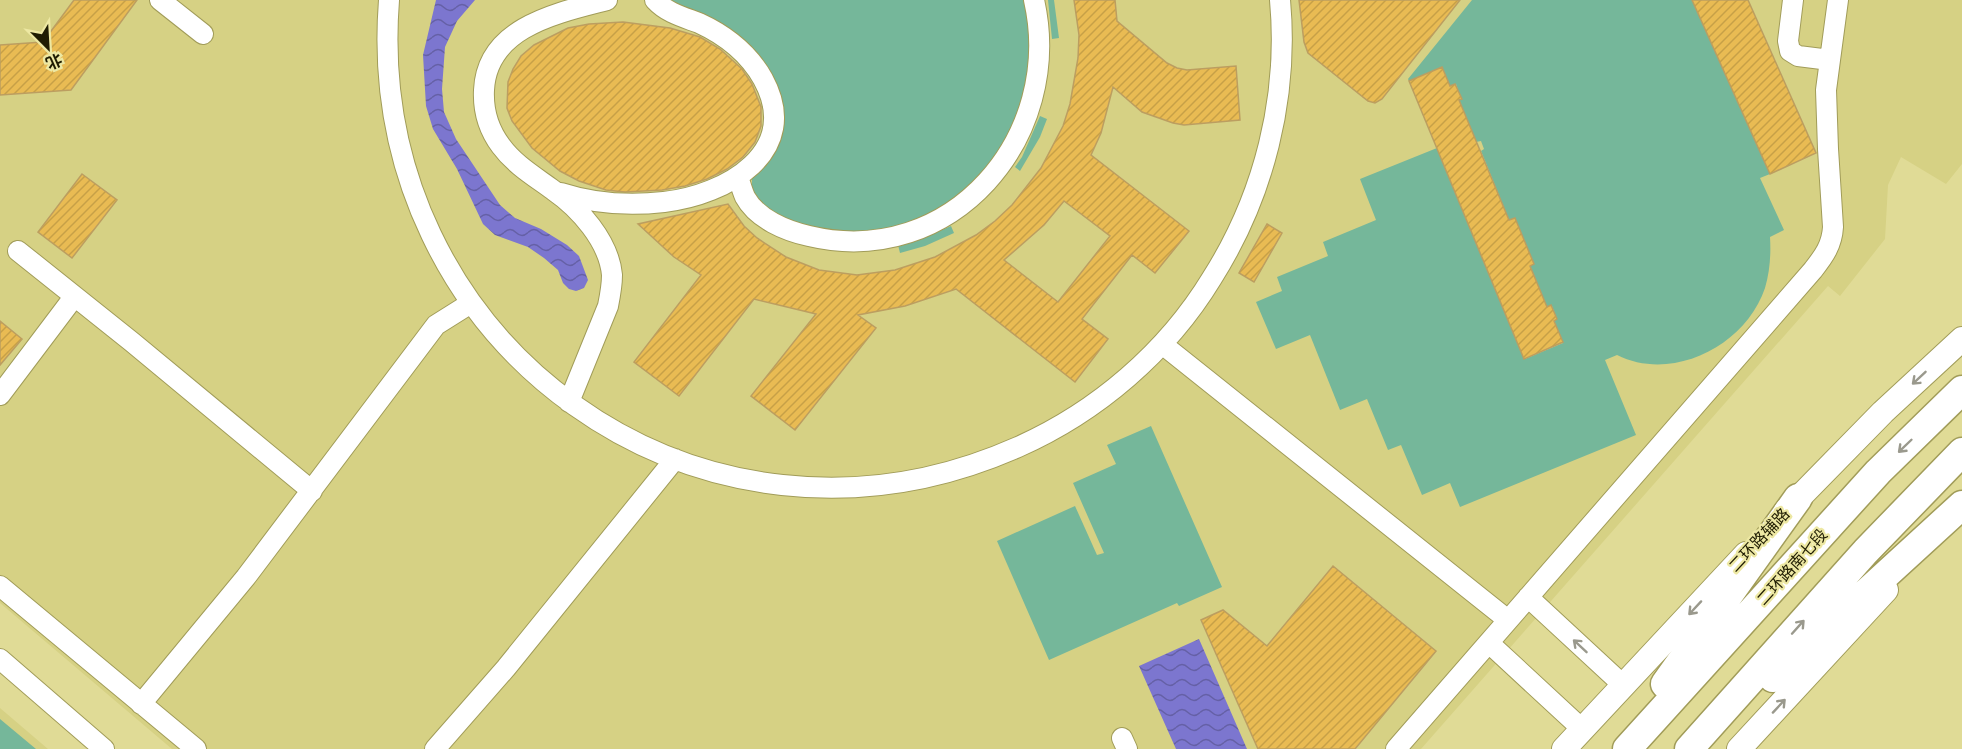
<svg xmlns="http://www.w3.org/2000/svg" width="1962" height="749" font-family="Cabin,'Noto Sans SC',sans-serif">
	<style>
		.built { fill: #d6d184 }
		.green { fill: #75b79a }
		.water { fill: url(#water-waves) }
		.building { fill: url(#building-hatch); stroke: #bc9e60; stroke-width: 1.5; fill-rule: evenodd }
		.lines { fill: none; stroke-linecap: round; stroke-linejoin: round }
		.minor-casing { stroke: #a19c59; stroke-width: 22 }
		.major-casing { stroke: #a19c59; stroke-width: 26 }
		.highway-casing { stroke: #a19c59; stroke-width: 31 }
		.minor { stroke: #fff; stroke-width: 20 }
		.major { stroke: #fff; stroke-width: 24 }
		.highway { stroke: #fff; stroke-width: 28 }
		.oneway { stroke: #9a998d }
		.labels { text-anchor: middle; dominant-baseline: central; stroke-width: 4.5; stroke-linejoin: round; paint-order: stroke }
		.street-label { font-size: 16px; fill: #1f1c02; stroke: #ede8a3 }
	</style>
	<defs>
		<pattern id="water-waves" width="16" height="10" patternUnits="userSpaceOnUse" patternTransform="scale(1.5)"><rect width="16" height="10" fill="#7c76cf"/><path d="M0 5q4-4 8 0t8 0" fill="none" stroke="#6560a6"/></pattern>
		<pattern id="building-hatch" width="6" height="6" patternUnits="userSpaceOnUse" patternTransform="scale(1.5)"><rect width="6" height="6" fill="#e9bb53"/><path d="M-1 1l2-2M0 6l6-6M5 7l2-2" fill="none" stroke="#c7a047"/></pattern>
	</defs>
	<rect width="100%" height="100%" fill="#e0db96"/>
	<!-- built -->
	<path class="built" d="M 0,0 L 1962,0 L 1962,164 L 1946,184 L 1901,157 L 1888,185 L 1885,239 L 1840,296 L 1828,286 L 1421,749 L 172,749 L 0,603 Z
		M 0,708 L 48,749 L 0,749 Z"/>
	<!-- green -->
	<path class="green" d="M 662,0 L 1029,0 L 1035,35 L 1021,118 L 974,188 L 907,228 L 824,234 L 766,212 L 752,190 L 752,179 L 756,170 L 767,157 L 768,78 Z
		M 1048,0 L 1054,0 L 1059,38 L 1052,39 Z
		M 1472,0 L 1698,0 L 1770,174 L 1760,178 L 1784,230 L 1770,237 C 1771,254 1770,271 1765,288 C 1746,345 1673,383 1617,355 L 1605,360 L 1636,435 L 1460,507 L 1450,483 L 1422,495 L 1401,445 L 1388,450 L 1367,399 L 1340,410 L 1310,335 L 1276,349 L 1256,302 L 1282,291 L 1277,277 L 1328,256 L 1323,242 L 1376,220 L 1360,179 L 1437,148 L 1525,359 L 1563,343 L 1554,321 L 1557,319 L 1552,306 L 1536,311 L 1528,292 L 1539,287 L 1530,266 L 1534,264 L 1515,218 L 1509,220 L 1481,151 L 1484,149 L 1481,141 L 1476,142 L 1445,106 L 1461,99 L 1456,84 L 1450,86 L 1442,67 L 1409,81 L 1408,79 Z
		M 1040,116 L 1047,119 L 1040,137 L 1020,171 L 1015,167 L 1022,157 Z
		M 951,226 L 954,233 L 925,246 L 900,253 L 898,245 L 916,241 Z
		M 1151,426 L 1222,587 L 1179,606 L 1177,603 L 1049,660 L 997,541 L 1075,506 L 1097,555 L 1104,553 L 1073,483 L 1116,464 L 1107,445 Z
		M 0,719 L 36,749 L 0,749 Z"/>
	<!-- water -->
	<path class="water" d="M 436,0 L 475,0 L 457,21 L 445,47 L 442,89 L 444,112 L 456,139 L 500,205 L 515,218 L 541,229 L 567,245 L 579,256 L 588,280 L 584,288 L 576,291 L 569,289 L 563,283 L 558,270 L 544,258 L 528,247 L 495,235 L 483,224 L 457,169 L 433,129 L 426,106 L 423,55 Z
		M 1199,639 L 1247,749 L 1176,749 L 1139,666 Z"/>
	<!-- building -->
	<path class="building" d="M 74,0 L 137,0 L 71,90 L 0,95 L 0,45 L 43,42 Z
		M 1074,0 L 1115,0 L 1117,21 L 1167,63 L 1177,68 L 1187,70 L 1236,66 L 1240,120 L 1184,125 L 1173,123 L 1142,112 L 1113,87 L 1101,133 L 1091,155 L 1189,231 L 1155,273 L 1132,255 L 1082,319 L 1108,339 L 1075,382 L 956,289 L 905,306 L 858,315 L 876,328 L 795,430 L 751,396 L 816,314 L 754,299 L 679,396 L 634,362 L 701,275 L 674,257 L 638,224 L 728,204 L 744,226 L 757,238 L 786,257 L 819,270 L 857,275 L 895,270 L 935,257 L 976,235 L 995,221 L 1012,205 L 1041,168 L 1063,126 L 1070,104 L 1078,58 L 1079,35 ZM 1064,201 L 1110,236 L 1058,302 L 1004,260 L 1044,225 Z
		M 1299,0 L 1460,0 L 1382,99 L 1375,103 L 1368,101 L 1308,53 L 1304,42 Z
		M 1692,0 L 1748,0 L 1816,153 L 1770,174 Z
		M 623,22 L 670,28 L 700,37 L 720,49 L 742,69 L 752,84 L 761,107 L 761,126 L 755,142 L 743,157 L 727,169 L 707,179 L 685,186 L 662,190 L 625,192 L 606,190 L 579,181 L 560,171 L 532,148 L 512,121 L 507,108 L 508,82 L 513,69 L 521,56 L 534,45 L 568,28 L 589,24 Z
		M 1442,67 L 1450,86 L 1455,84 L 1462,99 L 1459,100 L 1509,220 L 1515,218 L 1534,264 L 1530,266 L 1547,307 L 1551,305 L 1557,319 L 1554,321 L 1563,342 L 1524,359 L 1409,81 Z
		M 82,174 L 117,200 L 72,258 L 38,232 Z
		M 1267,224 L 1282,233 L 1254,282 L 1239,273 Z
		M 0,321 L 22,339 L 0,365 Z
		M 1333,566 L 1436,651 L 1355,749 L 1258,749 L 1201,620 L 1223,610 L 1267,646 Z"/>
	<g class="lines">
		<defs>
			<path id="minor" d="M 160,0 L 203,34
				M 389,0 C 362,344 701,588 1018,447 C 1097,412 1167,352 1212,278 C 1264,196 1289,97 1280,0
				M 1793,0 L 1788,41 L 1790,51 L 1798,56 L 1830,60
				M 738,176 C 740,183 742,190 745,197 C 757,219 786,231 809,236 C 952,270 1065,136 1034,0
				M 561,193 C 595,204 628,206 664,202 C 726,195 803,152 763,79 C 749,54 725,35 699,23 C 683,17 667,13 655,0
				M 18,251 L 132,342 L 312,491
				M 1162,344 L 1508,620
				M 0,395 L 74,297
				M 569,402 L 608,306 C 610,296 612,285 612,275 C 609,241 579,208 553,190 C 534,176 515,165 501,146 C 489,130 483,110 484,90 C 487,27 557,13 607,0
				M 0,586 L 196,749
				M 1528,597 L 1623,685
				M 1489,643 L 1582,729
				M 0,659 L 104,749
				M 141,704 L 246,577 L 436,325 L 471,303
				M 1122,738 L 1127,749
				M 435,749 L 506,668 L 675,459
				M 1396,749 L 1813,270 C 1824,256 1832,245 1833,227 L 1828,149 L 1826,90 L 1838,0"/>
			<path id="major" d="M 1786,511 L 1883,412 L 1962,339
				M 1564,749 L 1746,554
				M 1739,749 L 1886,590"/>
			<path id="highway" d="M 1773,678 L 1962,505
				M 1665,684 L 1798,498
				M 1627,749 L 1878,472 L 1962,390
				M 1689,749 L 1866,551 L 1962,452"/>
		</defs>
		<!-- minor casing -->
		<use href="#minor" class="minor-casing"/>
		<!-- major casing -->
		<use href="#major" class="major-casing"/>
		<!-- highway casing -->
		<use href="#highway" class="highway-casing"/>
		<!-- minor -->
		<use href="#minor" class="minor"/>
		<!-- major -->
		<use href="#major" class="major"/>
		<!-- highway -->
		<use href="#highway" class="highway"/>
	</g>
	<!-- one-way arrows -->
	<defs><path id="oneway-shaft" d="M-6 0H5M1.5-3L5.5 0L1.5 3" fill="none" stroke-width="1.6" stroke-linecap="round" stroke-linejoin="round" transform="scale(1.5)"/></defs>
	<g class="oneway">
		<use href="#oneway-shaft" transform="translate(1919 378) rotate(137)"/>
		<use href="#oneway-shaft" transform="translate(1905 446) rotate(136)"/>
		<use href="#oneway-shaft" transform="translate(1695 608) rotate(133)"/>
		<use href="#oneway-shaft" transform="translate(1798 627) rotate(-48)"/>
		<use href="#oneway-shaft" transform="translate(1580 646) rotate(-137)"/>
		<use href="#oneway-shaft" transform="translate(1779 706) rotate(-47)"/>
	</g>
	<g class="labels">
		<!-- street labels -->
		<g class="street-label">
			<text transform="translate(1759 540) rotate(-47)">二环路辅路</text>
			<text transform="translate(1792 567) rotate(-48)">二环路南七段</text>
		</g>
	</g>
	<!-- north arrow -->
	<g transform="translate(48 48) rotate(156)" stroke="#ede8a3" stroke-width="4.5" paint-order="stroke">
	<path d="M0-4.5L10 22L0 15L-10 22Z" fill="#1f1c02"/>
	<text y="-9" font-size="16" font-weight="bold" text-anchor="middle" fill="#1f1c02">北</text>
	</g>
</svg>
